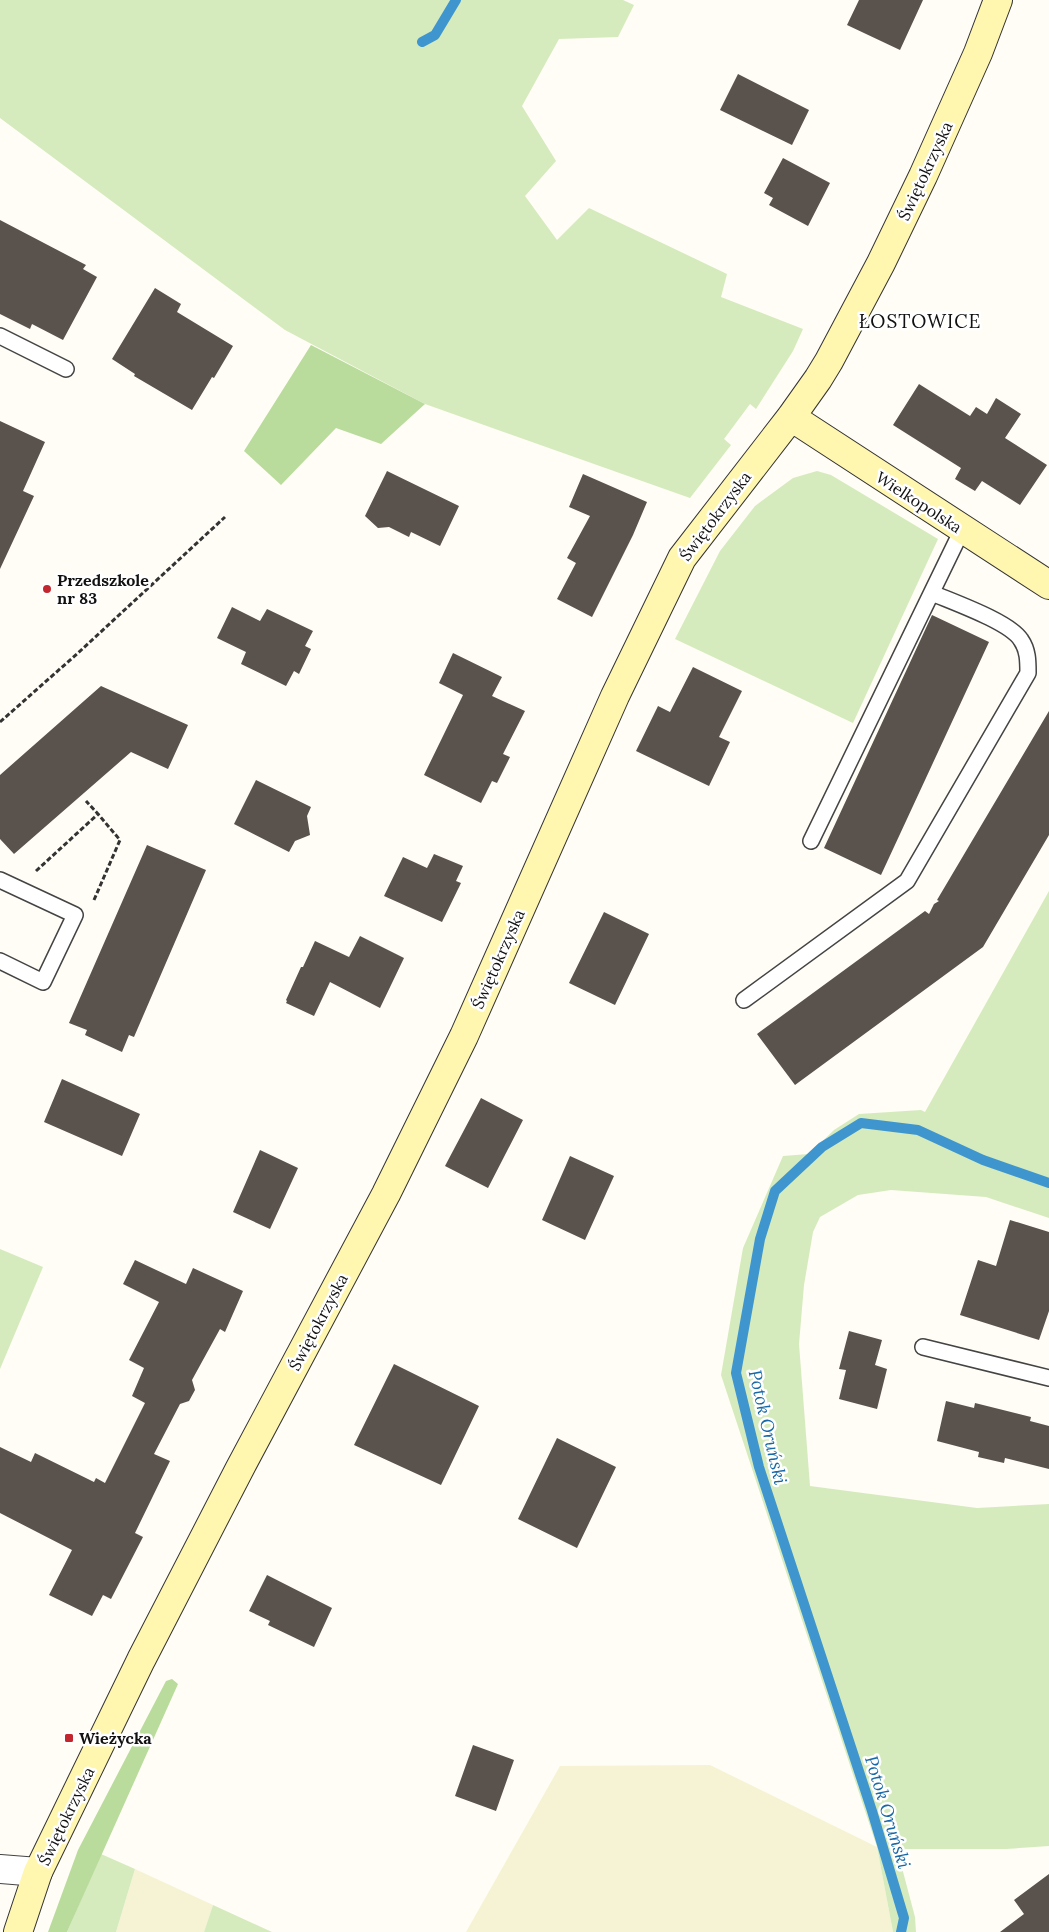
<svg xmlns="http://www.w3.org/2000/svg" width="1049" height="1932" font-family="Lora,serif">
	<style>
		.farmland { fill: #f6f3d4 }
		.green { fill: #d5ebbd }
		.forest { fill: #b9dc9c }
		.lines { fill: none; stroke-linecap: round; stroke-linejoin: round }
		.stream { stroke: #3f96cf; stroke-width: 10 }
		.building { fill: #5a524d }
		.lane-casing { stroke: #444; stroke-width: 18 }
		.street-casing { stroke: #444; stroke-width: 30 }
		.secondary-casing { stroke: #333; stroke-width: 30 }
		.path { stroke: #333; stroke-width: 3; stroke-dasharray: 5 2.5; stroke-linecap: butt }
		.lane { stroke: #fff; stroke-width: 15 }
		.street { stroke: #fff; stroke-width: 28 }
		.secondary { stroke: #fff6b0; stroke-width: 28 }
		.poi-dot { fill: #c4262e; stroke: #fff; stroke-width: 2 }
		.labels { text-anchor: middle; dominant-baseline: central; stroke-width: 5; stroke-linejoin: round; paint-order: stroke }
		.street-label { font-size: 16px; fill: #111; stroke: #fff }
		.poi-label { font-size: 16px; font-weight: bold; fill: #111; stroke: #fff; text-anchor: start }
		.water-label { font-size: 18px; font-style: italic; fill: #1768a6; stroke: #fff }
		.quarter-label { font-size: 19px; letter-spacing: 1px; fill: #111; stroke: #fff }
	</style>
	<rect width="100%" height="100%" fill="#fffdf5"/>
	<!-- farmland -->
	<path class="farmland" d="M 710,1765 L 877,1847 L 893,1932 L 466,1932 L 560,1766 Z
		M 135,1869 L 213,1905 L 204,1932 L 116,1932 Z"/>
	<!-- green -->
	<path class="green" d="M 0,0 L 623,0 L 634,5 L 618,37 L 559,39 L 522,106 L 556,161 L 525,196 L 557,240 L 589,208 L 727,274 L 721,297 L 803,329 L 793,351 L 756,409 L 750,404 L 724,439 L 731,445 L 690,498 L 425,404 L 285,330 L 0,118 Z
		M 817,471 L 831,475 L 938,539 L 853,723 L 675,639 L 720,551 L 755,506 L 793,478 Z
		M 1049,891 L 1049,1218 L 986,1197 L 891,1190 L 858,1195 L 820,1217 L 813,1232 L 804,1285 L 799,1344 L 810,1486 L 977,1508 L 1049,1504 L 1049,1846 L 1006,1849 L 897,1849 L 915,1917 L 916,1932 L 893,1932 L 877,1847 L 721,1375 L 743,1248 L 783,1156 L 809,1154 L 834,1130 L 859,1114 L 921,1110 L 925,1112 Z
		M 0,1249 L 43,1267 L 0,1369 Z
		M 101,1854 L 135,1869 L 116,1932 L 67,1932 Z
		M 213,1905 L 272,1932 L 204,1932 Z"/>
	<!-- forest -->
	<path class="forest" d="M 311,345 L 425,404 L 381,444 L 336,428 L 281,485 L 244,451 Z
		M 172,1679 L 178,1684 L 67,1932 L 48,1932 L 78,1850 L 166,1681 Z"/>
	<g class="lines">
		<!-- stream -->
		<path class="stream" d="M 422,42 L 435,35 L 456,0
			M 901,1932 L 904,1918 L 872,1811 L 759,1467 L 736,1373 L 760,1239 L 775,1191 L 822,1147 L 861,1123 L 918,1130 L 983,1160 L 1049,1183"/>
	</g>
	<!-- building -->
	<path class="building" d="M 859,0 L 923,0 L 900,50 L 847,25 Z
		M 738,74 L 809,110 L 792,145 L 720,110 Z
		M 783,158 L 830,183 L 808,226 L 769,205 L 773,198 L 764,193 Z
		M 0,220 L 86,265 L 83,269 L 97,277 L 63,340 L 32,324 L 30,329 L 0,314 Z
		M 155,288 L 181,304 L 177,312 L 233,346 L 214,378 L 212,377 L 192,410 L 134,376 L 135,374 L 112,359 Z
		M 919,384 L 970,416 L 976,407 L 987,414 L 996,398 L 1021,414 L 1005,438 L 1047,465 L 1020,505 L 982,481 L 975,491 L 955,479 L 961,468 L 893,425 Z
		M 0,421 L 45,442 L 23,491 L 34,496 L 0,569 Z
		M 387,471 L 459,506 L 440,546 L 411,532 L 409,537 L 389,527 L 378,528 L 365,516 Z
		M 583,474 L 647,502 L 633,535 L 592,617 L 557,599 L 576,563 L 567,558 L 590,516 L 569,507 Z
		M 232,607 L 260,621 L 267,609 L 313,631 L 305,646 L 311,649 L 299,674 L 294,671 L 286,686 L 241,664 L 246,652 L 217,638 Z
		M 932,615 L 989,642 L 881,875 L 824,848 Z
		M 453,653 L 502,677 L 492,696 L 525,711 L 503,754 L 510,757 L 497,783 L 492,781 L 481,803 L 424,775 L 463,695 L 439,683 Z
		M 693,667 L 742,691 L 719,737 L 730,742 L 709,786 L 636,751 L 658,706 L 670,712 Z
		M 101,686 L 188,725 L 168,769 L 131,752 L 14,854 L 0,839 L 0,775 Z
		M 1049,711 L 1049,835 L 983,947 L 795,1085 L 757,1034 L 925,911 L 929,914 L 934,904 L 939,901 L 937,900 Z
		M 256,780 L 311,807 L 307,816 L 310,835 L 295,841 L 289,852 L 234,824 Z
		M 147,845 L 206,870 L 134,1037 L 129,1035 L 122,1052 L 85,1035 L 87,1030 L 69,1023 Z
		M 434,854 L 463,866 L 456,881 L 461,883 L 442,922 L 384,896 L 403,857 L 427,868 Z
		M 604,912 L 649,934 L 615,1005 L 569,983 Z
		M 360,936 L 404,958 L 380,1008 L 330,982 L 314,1016 L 286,1003 L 287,1001 L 286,1000 L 301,967 L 303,967 L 315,941 L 349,957 Z
		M 62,1079 L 140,1114 L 122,1156 L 44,1122 Z
		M 481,1098 L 523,1120 L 488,1188 L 445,1166 Z
		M 260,1150 L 298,1168 L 270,1229 L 233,1212 Z
		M 570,1156 L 614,1176 L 585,1240 L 542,1220 Z
		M 1010,1220 L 1049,1232 L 1049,1311 L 1039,1340 L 960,1315 L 978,1260 L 996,1266 Z
		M 135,1260 L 186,1284 L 193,1268 L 243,1291 L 225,1332 L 220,1329 L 192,1380 L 195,1390 L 189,1401 L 180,1404 L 154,1454 L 170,1461 L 135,1533 L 143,1537 L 111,1599 L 103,1595 L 92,1616 L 49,1595 L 72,1550 L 0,1513 L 0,1447 L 31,1462 L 35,1453 L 94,1482 L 96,1478 L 105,1483 L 145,1403 L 132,1396 L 144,1368 L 129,1360 L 159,1302 L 123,1284 Z
		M 849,1331 L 882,1340 L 875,1365 L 887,1369 L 877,1409 L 839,1399 L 846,1370 L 839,1369 Z
		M 394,1364 L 479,1406 L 441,1485 L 354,1445 Z
		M 946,1401 L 974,1408 L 975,1403 L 1031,1417 L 1030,1421 L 1049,1426 L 1049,1469 L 1005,1458 L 1004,1463 L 978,1457 L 979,1452 L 937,1441 Z
		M 557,1438 L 616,1467 L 577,1548 L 518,1519 Z
		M 267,1575 L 332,1608 L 314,1647 L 268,1625 L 270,1621 L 249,1611 Z
		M 473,1745 L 514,1760 L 496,1811 L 455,1796 Z
		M 1049,1874 L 1049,1932 L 1000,1932 L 1024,1914 L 1014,1900 Z"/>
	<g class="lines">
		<defs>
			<path id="lane" d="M 0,336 L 66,369
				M 811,841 L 962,530
				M 0,880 L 75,915 L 43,982 L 0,961
				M 744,1000 L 907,881 L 1028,673 C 1028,661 1028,650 1021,640 C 1010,622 953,602 932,593
				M 923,1347 L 1049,1378"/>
			<path id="street" d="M 0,1869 L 38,1872"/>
			<path id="secondary" d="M 791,417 L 1049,585
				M 18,1932 L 38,1872 L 141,1660 L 239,1470 L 386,1194 L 464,1036 L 615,696 L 682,558 L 791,417 L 818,379 L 829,361 L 881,263 L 923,176 L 978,53 L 998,0"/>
		</defs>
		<!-- lane casing -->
		<use href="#lane" class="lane-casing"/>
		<!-- street casing -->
		<use href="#street" class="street-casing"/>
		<!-- secondary casing -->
		<use href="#secondary" class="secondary-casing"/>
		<!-- path -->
		<path class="path" d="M 0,722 L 78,653 L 225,517
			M 36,871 L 98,814 L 86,801
			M 94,900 L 120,840 L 98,814"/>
		<!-- lane -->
		<use href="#lane" class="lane"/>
		<!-- street -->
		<use href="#street" class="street"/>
		<!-- secondary -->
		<use href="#secondary" class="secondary"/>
	</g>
	<!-- markers -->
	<g class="poi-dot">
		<circle cx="47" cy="589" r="5"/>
		<rect x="64" y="1733" width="10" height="10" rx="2.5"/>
	</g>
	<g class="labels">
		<!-- street labels -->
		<g class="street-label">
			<text transform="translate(925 171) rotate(-65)">Świętokrzyska</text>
			<text transform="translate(919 502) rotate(33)">Wielkopolska</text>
			<text transform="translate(715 516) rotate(-53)">Świętokrzyska</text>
			<text transform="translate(498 959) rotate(-66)">Świętokrzyska</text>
			<text transform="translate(318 1322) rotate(-62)">Świętokrzyska</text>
			<text transform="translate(66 1816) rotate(-64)">Świętokrzyska</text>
		</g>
		<!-- poi labels -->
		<g class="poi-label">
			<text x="57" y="580">Przedszkole<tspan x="57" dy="18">nr 83</tspan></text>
			<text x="79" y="1738">Wieżycka</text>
		</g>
		<!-- water labels -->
		<g class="water-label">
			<text transform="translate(768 1427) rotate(77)">Potok Oruński</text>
			<text transform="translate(888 1812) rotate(73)">Potok Oruński</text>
		</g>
		<!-- quarter labels -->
		<g class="quarter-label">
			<text x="920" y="321">ŁOSTOWICE</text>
		</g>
	</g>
</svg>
